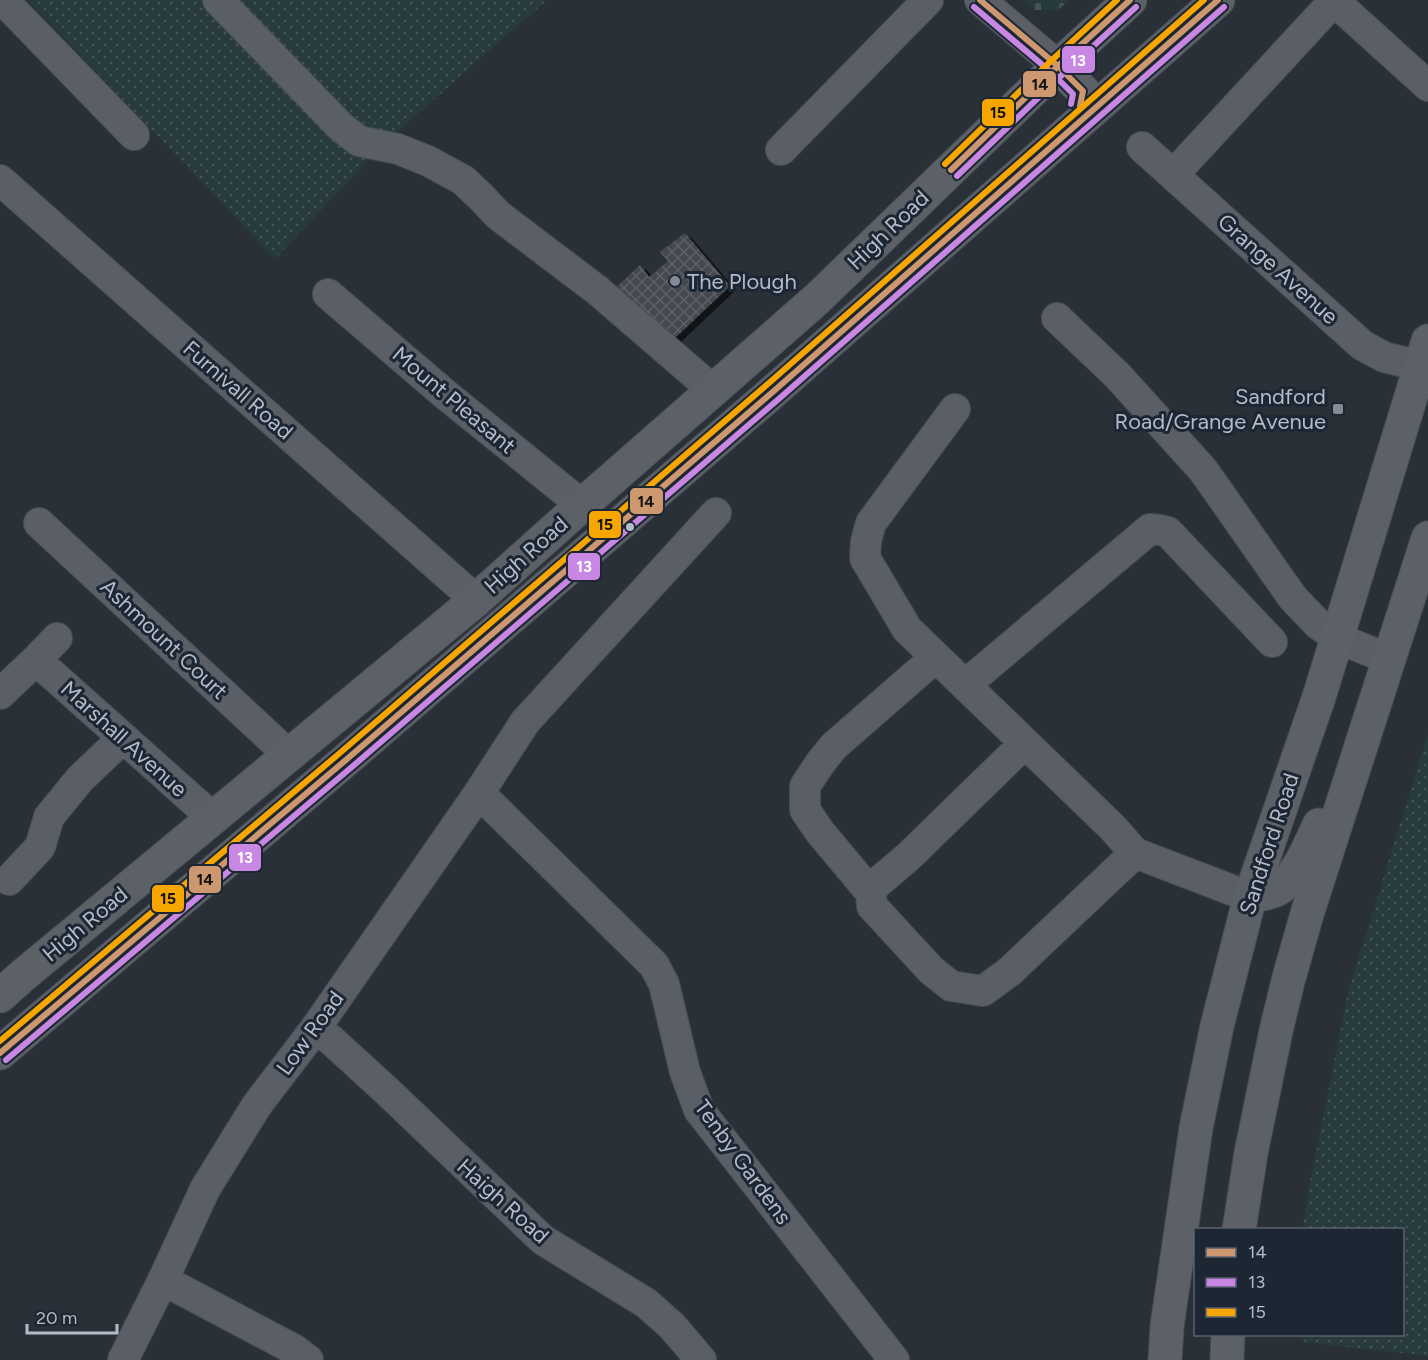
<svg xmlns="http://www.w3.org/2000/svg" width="1428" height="1360" font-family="Figtree,sans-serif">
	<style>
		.green { fill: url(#green-dots) }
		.cemetery { fill: url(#cemetery-stones) }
		.building { fill: url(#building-cross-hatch); filter: url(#shadow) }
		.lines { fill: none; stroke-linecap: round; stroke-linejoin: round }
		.minor-casing { stroke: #484c53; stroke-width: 32 }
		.major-casing { stroke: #484c55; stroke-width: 35 }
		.minor { stroke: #5a5e66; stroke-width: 30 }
		.major { stroke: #5c6168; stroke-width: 33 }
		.bus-1-casing { stroke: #1d2633; stroke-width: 10 }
		.bus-2-casing { stroke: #1d2633; stroke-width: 10 }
		.bus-3-casing { stroke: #1d2633; stroke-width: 10 }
		.bus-1 { stroke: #cd976f; stroke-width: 6 }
		.bus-2 { stroke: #c787e3; stroke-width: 6 }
		.bus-3 { stroke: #f7a600; stroke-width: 6 }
		.poi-dot { fill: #848b96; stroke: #1d2633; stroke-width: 2 }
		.bus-dot { fill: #b4bcc9; stroke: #1d2633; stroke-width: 2 }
		.labels { text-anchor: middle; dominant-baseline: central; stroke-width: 6; stroke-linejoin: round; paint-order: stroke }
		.street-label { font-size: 22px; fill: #b4bcc9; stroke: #1d2633 }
		.poi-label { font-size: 22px; fill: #b4bcc9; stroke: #1d2633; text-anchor: start }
		.line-badge { stroke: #1d2633; stroke-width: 2 }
		.badge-label { font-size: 16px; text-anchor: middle; font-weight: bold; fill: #fff }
		.pale-badge-label { font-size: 16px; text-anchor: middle; font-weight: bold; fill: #111 }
	</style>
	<defs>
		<pattern id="green-dots" width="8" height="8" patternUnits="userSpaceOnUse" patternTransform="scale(1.5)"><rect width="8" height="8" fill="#273a3e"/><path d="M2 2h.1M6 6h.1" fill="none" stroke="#445559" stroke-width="1.8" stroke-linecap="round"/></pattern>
		<pattern id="cemetery-stones" width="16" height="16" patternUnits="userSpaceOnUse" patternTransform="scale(1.5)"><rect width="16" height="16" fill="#273a3e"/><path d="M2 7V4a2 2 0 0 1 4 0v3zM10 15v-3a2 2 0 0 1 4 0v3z" fill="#445559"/></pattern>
		<pattern id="building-cross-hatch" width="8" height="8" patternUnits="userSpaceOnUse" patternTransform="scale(1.5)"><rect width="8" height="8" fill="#444950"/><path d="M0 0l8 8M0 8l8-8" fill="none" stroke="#5d6168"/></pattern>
		<filter id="shadow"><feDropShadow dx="6" dy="4" stdDeviation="0" flood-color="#0009"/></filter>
	</defs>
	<rect width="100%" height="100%" fill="#2a3038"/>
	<!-- green -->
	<path class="green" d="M 28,0 L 547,0 L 387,141 L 275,259 Z
		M 1428,734 L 1428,1356 L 1305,1342 L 1299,1335 L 1402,1334 L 1402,1230 L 1303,1229 L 1308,1193 L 1348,992 Z"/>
	<!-- cemetery -->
	<path class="cemetery" d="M 1022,0 L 1069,0 L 1058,10 L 1034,10 Z"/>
	<!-- building -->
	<path class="building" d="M 685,233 L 730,286 L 675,338 L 653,319 L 646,325 L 607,296 L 640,265 L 649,277 L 668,261 L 660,252 Z"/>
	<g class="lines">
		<defs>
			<path id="minor" d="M 3,0 L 134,135
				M 218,0 L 341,127 L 359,141 L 398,149 L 428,161 L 463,180 L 481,197 L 498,215 L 597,290 L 713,390
				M 980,0 L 1058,66
				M 1333,0 L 1428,86
				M 1142,147 L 1362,345 L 1384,357 L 1428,368
				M 781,150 L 928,0
				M 1173,175 L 1334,1
				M 0,180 L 476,600
				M 328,294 L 446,395 L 582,505
				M 1057,318 L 1117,375 L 1203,470 L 1293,598 L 1318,624 L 1337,638 L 1389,659
				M 955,409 L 871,523 L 866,541 L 865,558 L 907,629 L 1113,828 L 1135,853 L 1250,897
				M 39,523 L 290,756
				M 36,660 L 213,818
				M 965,685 L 1150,529 L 1160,530 L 1168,532 L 1272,642
				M 0,694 L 36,660 L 57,638
				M 1025,743 L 908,857 L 875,885 L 871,893 L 872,906 L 931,970 L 951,986 L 983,991 L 1009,972 L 1135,853
				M 479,793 L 654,965 L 664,984 L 685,1072 L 699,1110 L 894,1360
				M 9,880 L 40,847 L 49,817 L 80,779 L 123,738
				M 871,893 L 820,832 L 805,810 L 805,786 L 821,762 L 834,746 L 936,657
				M 315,1029 L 330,1039 L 388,1092 L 543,1240 L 646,1303 L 672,1326 L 701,1360
				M 163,1280 L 295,1350 L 308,1360
				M 123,1360 L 163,1280 L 205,1189 L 257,1105 L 315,1029 L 479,793 L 525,722 L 716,513"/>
			<path id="major" d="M 1058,66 L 1083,91
				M 1250,897 C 1261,894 1274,893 1282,886 C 1299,872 1310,845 1319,825
				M 0,996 L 21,977 L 476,600 L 582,505 L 817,299 L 1058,66 L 1130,0
				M 0,1053 L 347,759 L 775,390 L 1218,0
				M 1239,1230 L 1251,1153 L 1276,1031 L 1288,981 L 1307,914 L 1428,538
				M 1165,1360 L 1167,1326 L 1196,1128 L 1217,1026 L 1250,897 L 1319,697 L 1428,341
				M 1227,1360 L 1228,1334"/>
		</defs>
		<!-- minor casing -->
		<use href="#minor" class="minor-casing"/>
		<!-- major casing -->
		<use href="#major" class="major-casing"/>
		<!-- minor -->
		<use href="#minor" class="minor"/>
		<!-- major -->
		<use href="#major" class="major"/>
		<defs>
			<path id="bus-1" d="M 980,0 L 1058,66 L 1083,91 L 1080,106
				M 951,170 L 1058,66 L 1130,0
				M 0,1053 L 347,759 L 775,390 L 1218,0"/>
			<path id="bus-2" d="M 974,7 L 1052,73 L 1073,94 L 1071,104
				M 957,176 L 1064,73 L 1136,7
				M 6,1060 L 353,766 L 781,397 L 1224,7"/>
			<path id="bus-3" d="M 945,164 L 1052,60 L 1117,0
				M 0,1041 L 341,752 L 769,383 L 1204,0"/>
		</defs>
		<!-- bus-1 casing -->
		<use href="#bus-1" class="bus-1-casing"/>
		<!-- bus-2 casing -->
		<use href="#bus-2" class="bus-2-casing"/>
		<!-- bus-3 casing -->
		<use href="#bus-3" class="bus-3-casing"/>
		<!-- bus-1 -->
		<use href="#bus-1" class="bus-1"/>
		<!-- bus-2 -->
		<use href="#bus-2" class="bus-2"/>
		<!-- bus-3 -->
		<use href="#bus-3" class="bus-3"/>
	</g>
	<!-- markers -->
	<g class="poi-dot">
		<circle cx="675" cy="281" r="6"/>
		<rect x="1332" y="403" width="12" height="12" rx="3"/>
	</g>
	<circle class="bus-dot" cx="630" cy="527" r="5"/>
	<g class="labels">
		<!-- street labels -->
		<g class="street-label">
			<text transform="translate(888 230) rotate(-44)">High Road</text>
			<text transform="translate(1278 269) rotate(42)">Grange Avenue</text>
			<text transform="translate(238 390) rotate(41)">Furnivall Road</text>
			<text transform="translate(454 400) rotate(40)">Mount Pleasant</text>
			<text transform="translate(526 555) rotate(-42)">High Road</text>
			<text transform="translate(164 639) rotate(43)">Ashmount Court</text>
			<text transform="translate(124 739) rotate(42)">Marshall Avenue</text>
			<text transform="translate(1269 844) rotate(-72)">Sandford Road</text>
			<text transform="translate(85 924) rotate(-40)">High Road</text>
			<text transform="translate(310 1033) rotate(-54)">Low Road</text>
			<text transform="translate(743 1162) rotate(54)">Tenby Gardens</text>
			<text transform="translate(503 1201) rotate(42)">Haigh Road</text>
		</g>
		<!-- poi labels -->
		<g class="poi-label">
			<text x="687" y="281">The Plough</text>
			<text x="1326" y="396" text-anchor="end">Sandford<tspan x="1326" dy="25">Road/Grange Avenue</tspan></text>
		</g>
	</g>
	<g class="line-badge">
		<rect x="1061" y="45" width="35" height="29" rx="6" fill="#c787e3"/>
		<rect x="1022" y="70" width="35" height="28" rx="6" fill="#cd976f"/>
		<rect x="981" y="98" width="34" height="29" rx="6" fill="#f7a600"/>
		<rect x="629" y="487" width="35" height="28" rx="6" fill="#cd976f"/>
		<rect x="588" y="510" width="34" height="29" rx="6" fill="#f7a600"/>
		<rect x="567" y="552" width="34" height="29" rx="6" fill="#c787e3"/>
		<rect x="228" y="843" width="34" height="29" rx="6" fill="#c787e3"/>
		<rect x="188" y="865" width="34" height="29" rx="6" fill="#cd976f"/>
		<rect x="151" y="884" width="34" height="29" rx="6" fill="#f7a600"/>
	</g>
	<g class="badge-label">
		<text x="1078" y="66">13</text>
		<text x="584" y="572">13</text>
		<text x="245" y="863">13</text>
	</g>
	<g class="pale-badge-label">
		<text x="1040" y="90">14</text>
		<text x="998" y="118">15</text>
		<text x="646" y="507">14</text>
		<text x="605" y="530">15</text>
		<text x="205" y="885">14</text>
		<text x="168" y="904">15</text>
	</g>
	<!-- legend -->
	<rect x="1194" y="1228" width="210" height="108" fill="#1d2633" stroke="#59626f" stroke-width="1.5"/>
	<rect x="1206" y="1248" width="30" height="9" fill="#cd976f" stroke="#59626f" stroke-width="1.5"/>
	<text x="1248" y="1258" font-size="18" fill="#b4bcc9">14</text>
	<rect x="1206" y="1278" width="30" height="9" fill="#c787e3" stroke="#59626f" stroke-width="1.5"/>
	<text x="1248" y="1288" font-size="18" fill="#b4bcc9">13</text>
	<rect x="1206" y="1308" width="30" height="9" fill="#f7a600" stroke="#59626f" stroke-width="1.5"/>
	<text x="1248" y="1318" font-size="18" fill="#b4bcc9">15</text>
	<!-- scale -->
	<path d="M27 1324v9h90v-9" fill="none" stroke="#b4bcc9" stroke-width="3"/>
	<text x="36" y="1324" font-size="18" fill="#b4bcc9" stroke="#1d2633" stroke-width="4.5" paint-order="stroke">20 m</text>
</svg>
